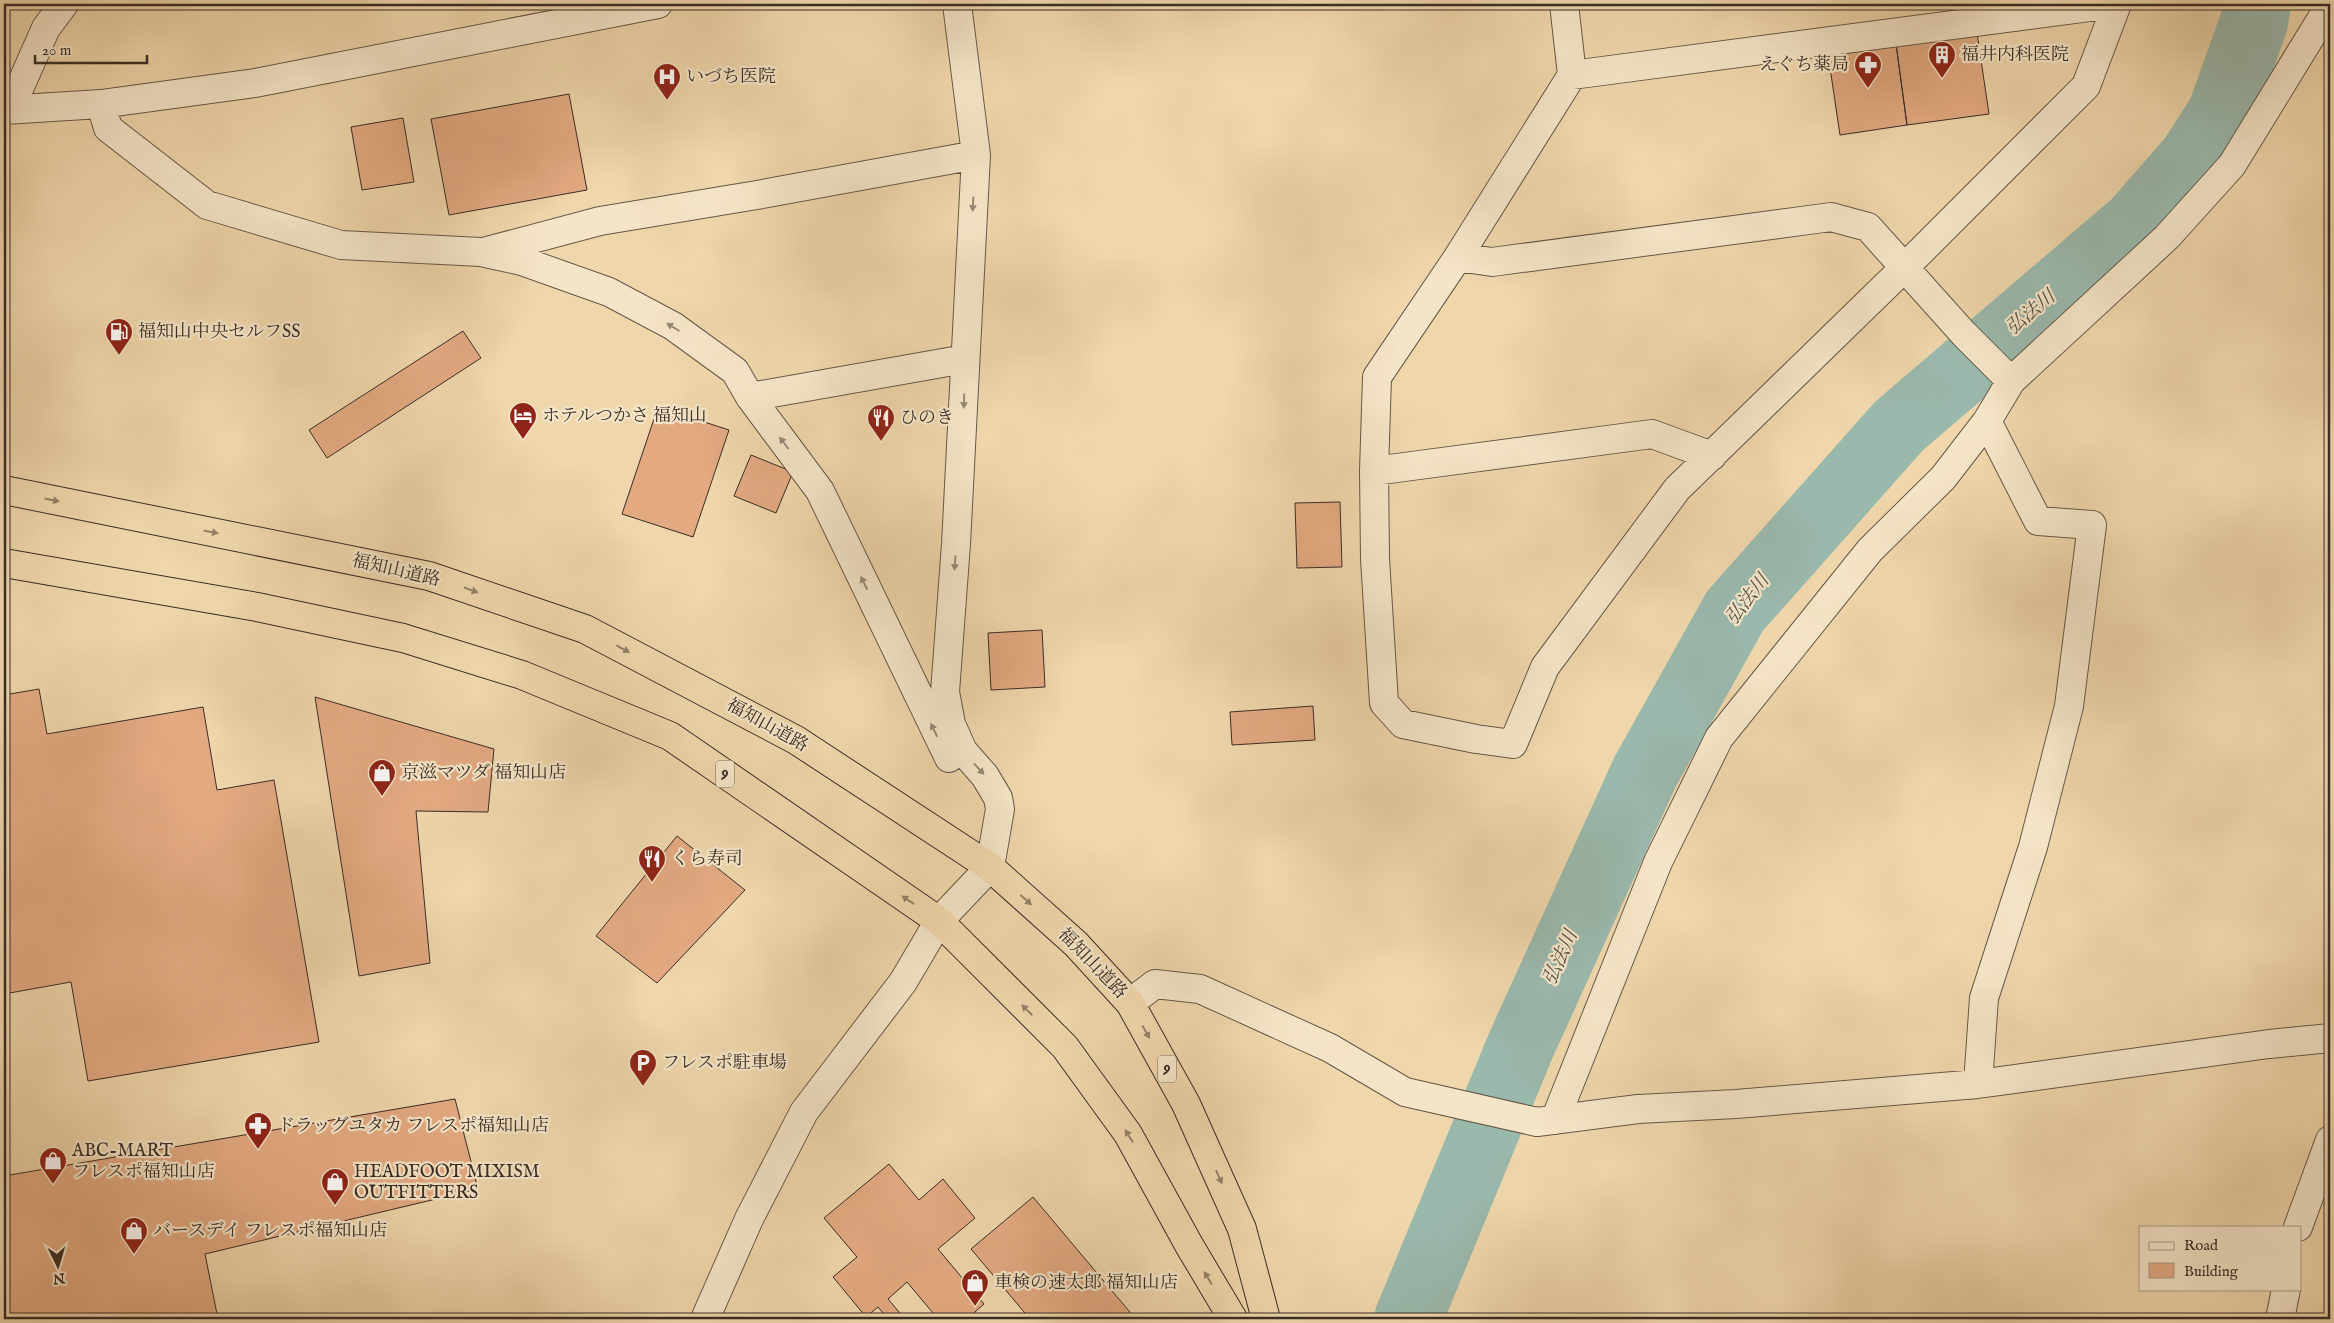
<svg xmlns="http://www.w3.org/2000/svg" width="2334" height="1323" font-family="'IM FELL English','Noto Serif JP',serif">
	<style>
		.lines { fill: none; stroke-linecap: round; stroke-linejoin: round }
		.river { stroke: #9ab9ad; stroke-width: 68 }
		.building { fill: #e3aa82; stroke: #392d26 }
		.minor-casing { stroke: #665847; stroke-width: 30 }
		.highway-casing { stroke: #392d26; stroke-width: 30 }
		.minor { stroke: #f5e5c8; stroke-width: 28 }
		.highway { stroke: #efd7ab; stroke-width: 28 }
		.oneway { fill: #978977 }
		.oneway2 { fill: #948268 }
		.labels { text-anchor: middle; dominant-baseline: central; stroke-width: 4.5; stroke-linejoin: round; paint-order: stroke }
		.shield { fill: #f5e5c8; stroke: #716457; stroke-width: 1 }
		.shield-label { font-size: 16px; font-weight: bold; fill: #392d26 }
		.poi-label { font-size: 18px; fill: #392d26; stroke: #f5e5c8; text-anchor: start }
		.street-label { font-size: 18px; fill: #392d26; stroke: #f5e5c8 }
		.water-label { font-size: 19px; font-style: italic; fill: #515048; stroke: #f5e5c8 }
	</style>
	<rect width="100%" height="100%" fill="#efd7ab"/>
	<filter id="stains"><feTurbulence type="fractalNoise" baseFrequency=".004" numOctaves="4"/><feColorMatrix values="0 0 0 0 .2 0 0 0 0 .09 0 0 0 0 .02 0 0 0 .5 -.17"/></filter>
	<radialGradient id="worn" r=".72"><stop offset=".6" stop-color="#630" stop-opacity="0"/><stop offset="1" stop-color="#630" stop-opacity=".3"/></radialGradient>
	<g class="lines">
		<!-- river -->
		<path class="river" d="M 1408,1319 L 1521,1045 L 1645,772 L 1735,611 L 1899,426 L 2136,223 L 2192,159 L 2221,114 L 2254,22 L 2257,4"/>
	</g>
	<!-- building -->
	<path class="building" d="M 1977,33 L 1989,114 L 1907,125 L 1896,44 Z
		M 1896,44 L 1907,125 L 1840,135 L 1828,54 Z
		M 569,94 L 587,190 L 449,215 L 431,119 Z
		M 403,118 L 414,182 L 362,190 L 351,127 Z
		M 463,331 L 481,358 L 327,458 L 309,430 Z
		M 658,407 L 729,430 L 693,537 L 622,514 Z
		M 751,455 L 793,472 L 776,513 L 734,496 Z
		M 1340,502 L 1342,567 L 1297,568 L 1295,503 Z
		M 1042,630 L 1045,687 L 991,690 L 988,633 Z
		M 39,689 L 47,734 L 203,707 L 217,790 L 274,780 L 319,1042 L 88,1081 L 71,982 L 4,994 L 4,695 Z
		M 315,697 L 494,749 L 488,812 L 416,811 L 430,963 L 359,976 Z
		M 1313,706 L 1315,740 L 1232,745 L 1230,712 Z
		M 677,836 L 745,890 L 657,983 L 596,936 Z
		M 455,1099 L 478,1189 L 205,1254 L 218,1319 L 9,1319 L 4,1293 L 4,1176 Z
		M 889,1164 L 919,1200 L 943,1179 L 975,1218 L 938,1249 L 984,1304 L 967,1319 L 938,1319 L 907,1282 L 888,1299 L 905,1319 L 888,1319 L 878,1307 L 866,1317 L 833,1277 L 857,1257 L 824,1218 Z
		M 1033,1197 L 1134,1317 L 1132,1319 L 1030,1319 L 971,1249 Z"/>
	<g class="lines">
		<defs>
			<path id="minor" d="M 1564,4 L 1572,75 L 1458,257 L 1377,377 L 1374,471 L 1375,559 L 1384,703 L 1403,724 L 1476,739 L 1513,744 L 1545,667 L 1677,489 L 1901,271 L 2086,86 L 2117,4
				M 1572,75 L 2113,4
				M 101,104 L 108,128 L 207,205 L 341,245 L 481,252 L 522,261 L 609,292 L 673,326 L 735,371 L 750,397 L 820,491 L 949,758
				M 10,109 L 46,28 L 64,4
				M 4,110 L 101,104 L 255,83 L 658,4
				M 487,251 L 600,221 L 757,195 L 976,155
				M 1458,257 L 1492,262 L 1831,217 L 1868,227 L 1964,334 L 2011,381
				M 750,397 L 965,359
				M 1374,471 L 1652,434 L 1712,456
				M 1130,1003 L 1155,984 L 1200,989 L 1330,1048 L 1405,1092 L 1537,1122 L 1638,1109 L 1736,1104 L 1978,1084 L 2269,1044 L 2330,1038
				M 1978,1084 L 1984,998 L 2033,847 L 2069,706 L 2092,525 L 2038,521 L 1987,421
				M 1555,1120 L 1658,862 L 1719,738 L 1870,550 L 1943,478 L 1987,421 L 2011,381 L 2167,237 L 2232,165 L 2330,5
				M 2298,1227 L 2330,1140
				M 705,1319 L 749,1219 L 804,1112 L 903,982 L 939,921 L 990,867 L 1000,809 L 998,798 L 985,776 L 963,751 L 951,724 L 945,692 L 956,544 L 976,155 L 957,4
				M 2280,1319 L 2286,1289"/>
			<path id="highway" d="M 4,490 L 429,576 L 585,629 L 796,740 L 990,867 L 1076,944 L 1130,1003 L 1186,1104 L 1242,1229 L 1266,1319
				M 4,563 L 257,607 L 403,638 L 522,675 L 670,736 L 939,921 L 1065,1047 L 1128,1134 L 1189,1245 L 1233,1319"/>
		</defs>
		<!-- minor casing -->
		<use href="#minor" class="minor-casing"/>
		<!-- highway casing -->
		<use href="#highway" class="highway-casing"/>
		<!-- minor -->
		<use href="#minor" class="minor"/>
		<!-- highway -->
		<use href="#highway" class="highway"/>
	</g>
	<!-- one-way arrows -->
	<defs><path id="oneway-solid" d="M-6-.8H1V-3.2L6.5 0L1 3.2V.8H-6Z" transform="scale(1.25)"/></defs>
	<g class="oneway">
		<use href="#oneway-solid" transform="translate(973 204) rotate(93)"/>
		<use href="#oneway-solid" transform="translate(673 327) rotate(-148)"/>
		<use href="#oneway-solid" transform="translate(964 401) rotate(92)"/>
		<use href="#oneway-solid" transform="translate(784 443) rotate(-127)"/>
		<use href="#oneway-solid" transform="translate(955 563) rotate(94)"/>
		<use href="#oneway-solid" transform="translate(864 583) rotate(-116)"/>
		<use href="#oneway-solid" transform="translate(934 730) rotate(-116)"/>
		<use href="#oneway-solid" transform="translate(979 769) rotate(48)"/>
	</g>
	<g class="oneway2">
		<use href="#oneway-solid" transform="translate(52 500) rotate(11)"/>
		<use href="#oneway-solid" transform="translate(211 532) rotate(11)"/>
		<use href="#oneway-solid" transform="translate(471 590) rotate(19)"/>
		<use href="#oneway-solid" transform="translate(623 649) rotate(28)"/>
		<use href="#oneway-solid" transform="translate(908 900) rotate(-146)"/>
		<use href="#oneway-solid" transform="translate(1026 900) rotate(42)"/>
		<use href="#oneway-solid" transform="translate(1027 1010) rotate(-136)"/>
		<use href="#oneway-solid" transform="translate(1146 1032) rotate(61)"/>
		<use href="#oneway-solid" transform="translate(1129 1136) rotate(-122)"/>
		<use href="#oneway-solid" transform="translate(1219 1177) rotate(66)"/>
		<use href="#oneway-solid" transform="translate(1208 1278) rotate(-121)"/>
	</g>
	<!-- icons -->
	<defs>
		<symbol id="building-pin" viewBox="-11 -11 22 30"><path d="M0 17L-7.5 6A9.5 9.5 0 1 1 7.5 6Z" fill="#8f2418" stroke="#f5e5c8"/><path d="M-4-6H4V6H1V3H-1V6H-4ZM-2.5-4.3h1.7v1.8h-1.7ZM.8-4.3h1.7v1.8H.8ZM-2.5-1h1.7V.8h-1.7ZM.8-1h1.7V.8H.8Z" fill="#fff"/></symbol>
		<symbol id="pharmacy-pin" viewBox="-11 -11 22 30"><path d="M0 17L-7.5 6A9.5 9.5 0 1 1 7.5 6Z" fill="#8f2418" stroke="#f5e5c8"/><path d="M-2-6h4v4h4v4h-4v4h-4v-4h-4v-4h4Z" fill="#fff"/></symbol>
		<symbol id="hospital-pin" viewBox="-11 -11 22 30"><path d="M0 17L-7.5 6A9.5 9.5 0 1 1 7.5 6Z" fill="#8f2418" stroke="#f5e5c8"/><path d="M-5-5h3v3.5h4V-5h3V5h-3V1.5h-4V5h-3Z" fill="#fff"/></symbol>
		<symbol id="fuel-pin" viewBox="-11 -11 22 30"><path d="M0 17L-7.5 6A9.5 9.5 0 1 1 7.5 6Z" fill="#8f2418" stroke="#f5e5c8"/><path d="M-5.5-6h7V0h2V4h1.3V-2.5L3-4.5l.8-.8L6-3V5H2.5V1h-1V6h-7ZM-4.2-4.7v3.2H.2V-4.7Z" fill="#fff"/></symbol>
		<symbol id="hotel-pin" viewBox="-11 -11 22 30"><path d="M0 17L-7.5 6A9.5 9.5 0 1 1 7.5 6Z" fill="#8f2418" stroke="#f5e5c8"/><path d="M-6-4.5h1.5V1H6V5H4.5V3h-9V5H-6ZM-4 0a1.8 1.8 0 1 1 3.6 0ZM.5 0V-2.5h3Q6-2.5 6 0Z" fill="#fff"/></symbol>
		<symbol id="restaurant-pin" viewBox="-11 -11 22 30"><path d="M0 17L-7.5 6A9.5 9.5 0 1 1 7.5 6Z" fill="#8f2418" stroke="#f5e5c8"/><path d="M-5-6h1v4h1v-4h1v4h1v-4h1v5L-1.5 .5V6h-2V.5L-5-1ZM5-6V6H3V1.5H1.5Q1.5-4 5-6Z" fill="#fff"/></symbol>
		<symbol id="shop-pin" viewBox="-11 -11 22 30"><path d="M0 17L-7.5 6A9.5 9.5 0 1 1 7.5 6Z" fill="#8f2418" stroke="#f5e5c8"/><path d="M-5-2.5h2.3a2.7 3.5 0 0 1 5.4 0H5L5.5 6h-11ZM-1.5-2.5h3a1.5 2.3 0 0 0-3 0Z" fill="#fff"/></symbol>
		<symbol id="parking-pin" viewBox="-11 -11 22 30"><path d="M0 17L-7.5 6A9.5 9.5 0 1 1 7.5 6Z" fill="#8f2418" stroke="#f5e5c8"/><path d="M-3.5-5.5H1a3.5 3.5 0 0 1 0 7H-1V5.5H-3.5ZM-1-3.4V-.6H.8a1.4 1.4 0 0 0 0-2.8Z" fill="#fff"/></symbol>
	</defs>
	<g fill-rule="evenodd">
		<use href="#building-pin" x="1926" y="39" width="32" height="43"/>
		<use href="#pharmacy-pin" x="1852" y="49" width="32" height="43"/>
		<use href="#hospital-pin" x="651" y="61" width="32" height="43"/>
		<use href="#fuel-pin" x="103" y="316" width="32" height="43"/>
		<use href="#hotel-pin" x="507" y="400" width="32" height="43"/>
		<use href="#restaurant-pin" x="865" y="402" width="32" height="43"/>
		<use href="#shop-pin" x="366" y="757" width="32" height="43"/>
		<use href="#restaurant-pin" x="636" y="843" width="32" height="43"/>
		<use href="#parking-pin" x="627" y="1047" width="32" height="43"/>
		<use href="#pharmacy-pin" x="242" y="1110" width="32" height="43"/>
		<use href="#shop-pin" x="37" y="1145" width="32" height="43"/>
		<use href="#shop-pin" x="319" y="1166" width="32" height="43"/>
		<use href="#shop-pin" x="118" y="1215" width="32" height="43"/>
		<use href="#shop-pin" x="959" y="1267" width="32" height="43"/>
	</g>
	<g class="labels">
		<!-- shield labels -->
		<g class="shield">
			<rect x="716" y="760.5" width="18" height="27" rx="4"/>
			<rect x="1158" y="1055.5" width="18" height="27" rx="4"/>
		</g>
		<g class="shield-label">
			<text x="725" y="774">9</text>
			<text x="1167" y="1069">9</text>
		</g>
		<!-- poi labels -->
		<g class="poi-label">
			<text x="1961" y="55">福井内科医院</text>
			<text x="1849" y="65" text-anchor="end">えぐち薬局</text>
			<text x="686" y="77">いづち医院</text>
			<text x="138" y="332">福知山中央セルフSS</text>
			<text x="542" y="416">ホテルつかさ 福知山</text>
			<text x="900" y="418">ひのき</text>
			<text x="401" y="773">京滋マツダ 福知山店</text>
			<text x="671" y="859">くら寿司</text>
			<text x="662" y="1063">フレスポ駐車場</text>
			<text x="277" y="1126">ドラッグユタカ フレスポ福知山店</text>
			<text x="72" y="1151">ABC-MART<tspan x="72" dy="21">フレスポ福知山店</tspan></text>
			<text x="354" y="1172">HEADFOOT MIXISM<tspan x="354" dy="21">OUTFITTERS</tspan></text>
			<text x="153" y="1231">バースデイ フレスポ福知山店</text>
			<text x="994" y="1283">車検の速太郎 福知山店</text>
		</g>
		<!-- street labels -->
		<g class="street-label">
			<text transform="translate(396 571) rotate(13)">福知山道路</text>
			<text transform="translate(767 726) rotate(29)">福知山道路</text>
			<text transform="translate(1092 964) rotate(46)">福知山道路</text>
		</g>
		<!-- water labels -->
		<g class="water-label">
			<text transform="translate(2031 313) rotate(-40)">弘法川</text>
			<text transform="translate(1748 600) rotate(-52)">弘法川</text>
			<text transform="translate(1561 958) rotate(-66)">弘法川</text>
		</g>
	</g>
	<!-- margin -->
	<rect width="2334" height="1323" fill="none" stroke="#efd7ab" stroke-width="20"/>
	<rect x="5" y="5" width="2324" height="1313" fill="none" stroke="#392d26" stroke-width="2.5"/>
	<rect x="10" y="10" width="2314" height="1303" fill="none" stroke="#392d26"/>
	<!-- legend -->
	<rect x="2139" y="1226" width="162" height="65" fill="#f5e5c8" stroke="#aa9b87"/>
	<rect x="2149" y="1242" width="25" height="8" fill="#f5e5c8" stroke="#aa9b87"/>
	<text x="2184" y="1250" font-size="15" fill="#392d26">Road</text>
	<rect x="2149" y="1263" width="25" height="15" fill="#e3aa82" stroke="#aa9b87"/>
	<text x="2184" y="1276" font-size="15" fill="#392d26">Building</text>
	<!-- north arrow -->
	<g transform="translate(58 1266) rotate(175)" stroke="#f5e5c8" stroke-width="4" paint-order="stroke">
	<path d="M0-4L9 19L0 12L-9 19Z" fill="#392d26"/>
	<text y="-8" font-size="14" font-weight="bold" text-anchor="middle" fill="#392d26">N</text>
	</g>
	<!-- scale -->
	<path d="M35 55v8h112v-8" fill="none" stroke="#392d26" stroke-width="2.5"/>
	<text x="42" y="55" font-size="15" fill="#392d26" stroke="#f5e5c8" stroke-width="4" paint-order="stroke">20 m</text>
	<rect width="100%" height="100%" filter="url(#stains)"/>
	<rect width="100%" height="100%" fill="url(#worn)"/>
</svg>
